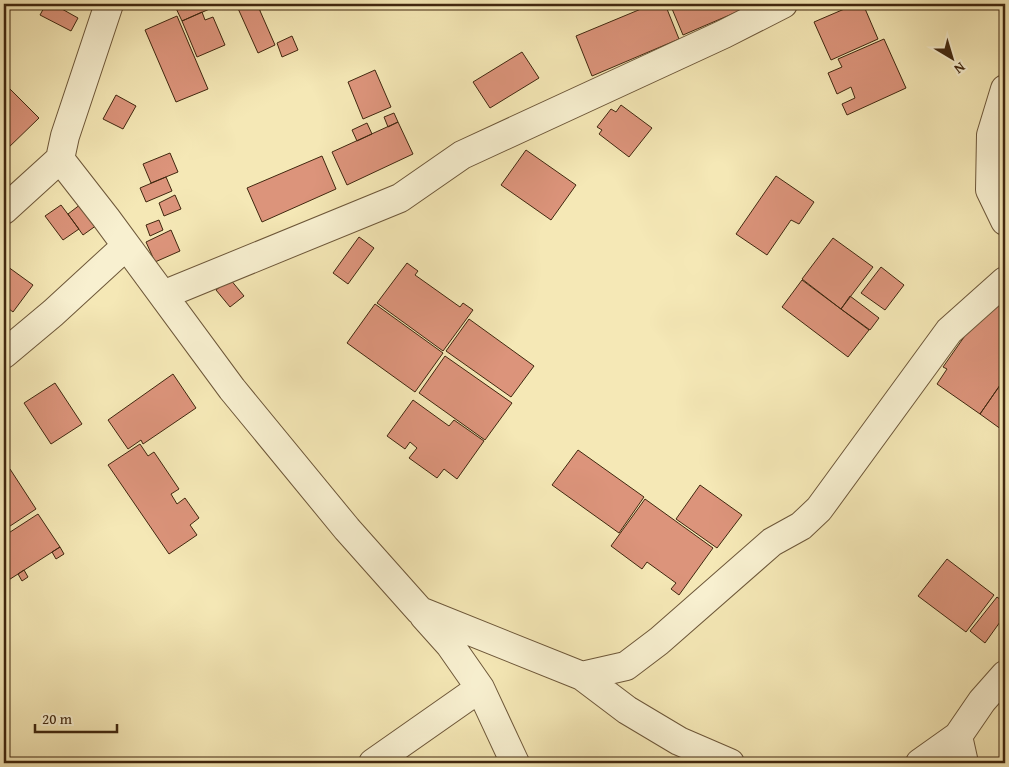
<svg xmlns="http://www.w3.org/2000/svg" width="1009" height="767" font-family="'Gentium Book Plus',serif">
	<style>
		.building { fill: #dc947b; stroke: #40270f }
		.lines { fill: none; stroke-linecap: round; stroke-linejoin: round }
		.street-casing { stroke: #6d5739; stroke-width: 30 }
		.street { stroke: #f8f0d0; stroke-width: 28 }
	</style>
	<rect width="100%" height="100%" fill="#f5e8b6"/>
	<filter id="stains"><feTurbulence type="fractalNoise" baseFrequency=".004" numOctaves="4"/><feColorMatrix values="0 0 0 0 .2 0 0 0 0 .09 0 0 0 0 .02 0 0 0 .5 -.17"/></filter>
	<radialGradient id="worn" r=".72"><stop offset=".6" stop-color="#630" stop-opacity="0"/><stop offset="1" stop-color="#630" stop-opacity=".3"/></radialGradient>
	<!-- building -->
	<path class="building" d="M 46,4 L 53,4 L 78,18 L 71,31 L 40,15 Z
		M 174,4 L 221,4 L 182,21 Z
		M 236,4 L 257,4 L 275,45 L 258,53 Z
		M 257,4 L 275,4 L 260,10 Z
		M 653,4 L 665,4 L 679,39 L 592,76 L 576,36 Z
		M 670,4 L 752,4 L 753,5 L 683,35 Z
		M 856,4 L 863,4 L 878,39 L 831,60 L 814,22 Z
		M 202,12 L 205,20 L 213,17 L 225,45 L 197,57 L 182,21 Z
		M 177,16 L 208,89 L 176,102 L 145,30 Z
		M 292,36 L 298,50 L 282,57 L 277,43 Z
		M 884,39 L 906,88 L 847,115 L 842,104 L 855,98 L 851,87 L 837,94 L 828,73 L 842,67 L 838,59 Z
		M 522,52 L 539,78 L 490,108 L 473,82 Z
		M 375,70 L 391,107 L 363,119 L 348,82 Z
		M 4,83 L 39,118 L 6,150 L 4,148 Z
		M 116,95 L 136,106 L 123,129 L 103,119 Z
		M 621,105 L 652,128 L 629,157 L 599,134 L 602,130 L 597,127 L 611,109 L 616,112 Z
		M 394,113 L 398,122 L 388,127 L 384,117 Z
		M 398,122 L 413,154 L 347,185 L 332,152 Z
		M 367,123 L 372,134 L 357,141 L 352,130 Z
		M 526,150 L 576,185 L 551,220 L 501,185 Z
		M 170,153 L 178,172 L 151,183 L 143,164 Z
		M 322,156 L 336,189 L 262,222 L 247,188 Z
		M 776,176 L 814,202 L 799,224 L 791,220 L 767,255 L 736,234 Z
		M 166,177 L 172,191 L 146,202 L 140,188 Z
		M 175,195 L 181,209 L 164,216 L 159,203 Z
		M 81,204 L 97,225 L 83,235 L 68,214 Z
		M 61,205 L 79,229 L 63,240 L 45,216 Z
		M 159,220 L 163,230 L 150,236 L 146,225 Z
		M 171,230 L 180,251 L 155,262 L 146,242 Z
		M 359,237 L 374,248 L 348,284 L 333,273 Z
		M 833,238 L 873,267 L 841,309 L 802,279 Z
		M 407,263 L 418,271 L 415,275 L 460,307 L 463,303 L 473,310 L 443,351 L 377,303 Z
		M 4,264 L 33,285 L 13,312 L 4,305 Z
		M 881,267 L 904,285 L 885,310 L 861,293 Z
		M 230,279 L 244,296 L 230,307 L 216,290 Z
		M 802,280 L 869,330 L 848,357 L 782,307 Z
		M 850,296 L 879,318 L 870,330 L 841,309 Z
		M 995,301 L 1005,308 L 1005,378 L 980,414 L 937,384 L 947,369 L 943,367 L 983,310 Z
		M 375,304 L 443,353 L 415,392 L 347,343 Z
		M 469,319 L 534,366 L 511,397 L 446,351 Z
		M 445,356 L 512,403 L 485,440 L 419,393 Z
		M 173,374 L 196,408 L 143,444 L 141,440 L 128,449 L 108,420 Z
		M 1005,378 L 1005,432 L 980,414 Z
		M 55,383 L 82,424 L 51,444 L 24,403 Z
		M 413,400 L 449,426 L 454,420 L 484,441 L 457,479 L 444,469 L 437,478 L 409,458 L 417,448 L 410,442 L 405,449 L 387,436 Z
		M 140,444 L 148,456 L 154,452 L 179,489 L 171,494 L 177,504 L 185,498 L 199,518 L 190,525 L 197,535 L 169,554 L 108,465 Z
		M 578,450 L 644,497 L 619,533 L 552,485 Z
		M 10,469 L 36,509 L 4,530 L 4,474 Z
		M 700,485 L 742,515 L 717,548 L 676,519 Z
		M 645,499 L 713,548 L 679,595 L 671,589 L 676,583 L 647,562 L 642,569 L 611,546 Z
		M 38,514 L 60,547 L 4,583 L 4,536 Z
		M 60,547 L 64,554 L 56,559 L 52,552 Z
		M 947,559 L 994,595 L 966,632 L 918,596 Z
		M 24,570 L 28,577 L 22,581 L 18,574 Z
		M 997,597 L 1005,603 L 1005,615 L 985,643 L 970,631 Z"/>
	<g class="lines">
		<defs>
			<path id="street" d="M 1005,89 L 991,135 L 990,190 L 1005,221
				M 60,159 L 65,136 L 109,4
				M 4,210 L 60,159 L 106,218 L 232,389 L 347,529 L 420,611 L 582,676 L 627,710 L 679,741 L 730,763
				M 163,295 L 400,198 L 462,155 L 724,34 L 783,4
				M 4,354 L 53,313 L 126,246
				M 424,616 L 450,645 L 480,688 L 515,763
				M 582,676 L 626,666 L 659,641 L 772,542 L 801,526 L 819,509 L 949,331 L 1005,281
				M 958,736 L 964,763
				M 373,763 L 480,688
				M 920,763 L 958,736 L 982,701 L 1005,675"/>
		</defs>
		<!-- street casing -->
		<use href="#street" class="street-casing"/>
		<!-- street -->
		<use href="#street" class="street"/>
	</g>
	<!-- margin -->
	<rect width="1009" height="767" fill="none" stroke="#f5e8b6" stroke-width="20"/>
	<rect x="5" y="5" width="999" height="757" fill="none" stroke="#40270f" stroke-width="2.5"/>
	<rect x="10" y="10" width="989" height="747" fill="none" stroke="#40270f"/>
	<!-- north arrow -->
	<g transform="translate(952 58) rotate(142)" stroke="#f8f0d0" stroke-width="4" paint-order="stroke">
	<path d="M0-4L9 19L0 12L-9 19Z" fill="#40270f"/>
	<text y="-8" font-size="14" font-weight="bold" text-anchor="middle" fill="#40270f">N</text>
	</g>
	<!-- scale -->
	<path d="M35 724v8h82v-8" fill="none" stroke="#40270f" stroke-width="2.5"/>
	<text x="42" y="724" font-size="15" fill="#40270f" stroke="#f8f0d0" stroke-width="4" paint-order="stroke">20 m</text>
	<rect width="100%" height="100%" filter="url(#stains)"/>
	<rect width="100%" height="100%" fill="url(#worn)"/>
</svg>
